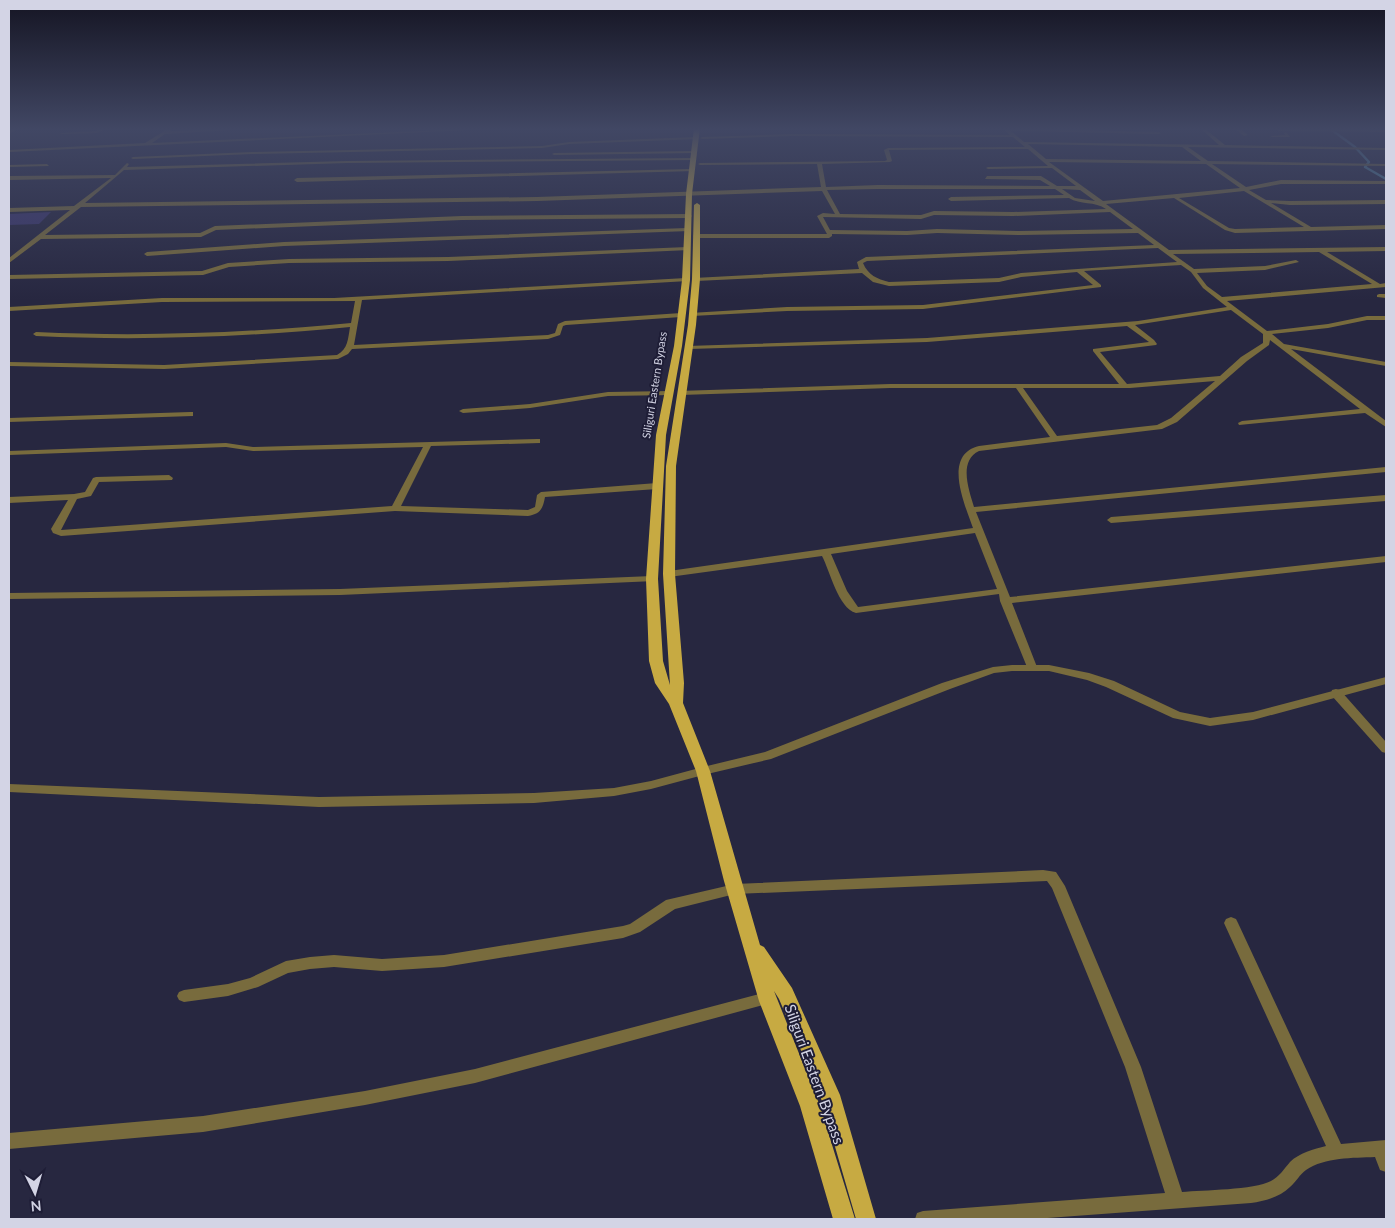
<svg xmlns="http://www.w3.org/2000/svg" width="1395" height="1228" font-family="Lato,sans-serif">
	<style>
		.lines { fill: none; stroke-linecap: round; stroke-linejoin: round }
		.stream { stroke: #528aa5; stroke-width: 2.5 }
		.building { fill: #3c376c }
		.minor { fill: #786b3d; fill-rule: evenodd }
		.tertiary { fill: #786b3d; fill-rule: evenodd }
		.primary { fill: #c7aa42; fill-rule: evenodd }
		.labels { text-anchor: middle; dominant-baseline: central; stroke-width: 4; stroke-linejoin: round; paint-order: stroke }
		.far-street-label { font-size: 11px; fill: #d3d4e5; stroke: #1e1d36 }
		.near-street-label { font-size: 15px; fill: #d3d4e5; stroke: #1e1d36 }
	</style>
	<rect width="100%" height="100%" fill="#272740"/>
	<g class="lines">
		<!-- stream -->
		<path class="stream" d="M 1329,128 L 1355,147 L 1369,162 L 1365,167 L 1386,179"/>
	</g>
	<!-- building -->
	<path class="building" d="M 51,212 L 39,224 L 9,225 L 9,214 Z"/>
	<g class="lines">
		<!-- minor -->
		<path class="minor" d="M 12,128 L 24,128 L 15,130 L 9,134 L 9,131 Z
			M 102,128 L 107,128 L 97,133 L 62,134 L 60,133 L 96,131 Z
			M 169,128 L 174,128 L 170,131 L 263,128 L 165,134 L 152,143 L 486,128 L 511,128 L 9,152 L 9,150 L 145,143 Z
			M 1002,128 L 1159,132 L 1161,133 L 1159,134 L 1011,131 L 1024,142 L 1219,145 L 1200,128 L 1204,128 L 1225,145 L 1386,148 L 1386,150 L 1188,147 L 1208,161 L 1386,164 L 1386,166 L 1212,164 L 1246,187 L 1281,180 L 1386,181 L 1386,184 L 1281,184 L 1249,190 L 1266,200 L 1290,201 L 1386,200 L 1386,204 L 1290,205 L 1271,203 L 1311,227 L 1386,225 L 1386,229 L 1235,233 L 1225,230 L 1174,198 L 1106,204 L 1169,250 L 1386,247 L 1386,251 L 1327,252 L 1380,284 L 1386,283 L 1386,287 L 1227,301 L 1267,331 L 1328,324 L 1367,316 L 1386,316 L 1386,320 L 1367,320 L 1328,328 L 1272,334 L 1284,344 L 1386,362 L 1386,366 L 1291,349 L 1386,421 L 1386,427 L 1365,413 L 1239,425 L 1238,423 L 1242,421 L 1360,409 L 1270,340 L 1269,345 L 1247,361 L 1177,422 L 1162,429 L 979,451 C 958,461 969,490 974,507 L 1386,467 L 1386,472 L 976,512 L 1010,597 L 1386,556 L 1386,562 L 1012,603 L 1037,667 L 1032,670 L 1027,667 L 1000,601 L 999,594 L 856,613 C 838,608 830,571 822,556 L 669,577 L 666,576 L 664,574 L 666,572 L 669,571 L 973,528 C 965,505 942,455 979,446 L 1050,437 L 1016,388 L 890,388 L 681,395 L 678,395 L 678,391 L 890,384 L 1119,384 L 1093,351 L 1093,349 L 1149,342 L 1127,326 L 927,342 L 689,349 L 686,347 L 687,346 L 927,338 L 1138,321 L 1227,307 L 1203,288 L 1191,272 L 1181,265 L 1084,271 L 1101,285 L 1101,287 L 923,309 L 787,311 L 692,316 L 689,314 L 690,313 L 787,307 L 923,305 L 1093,285 L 1077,272 L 1021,277 L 999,282 L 889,286 L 873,282 L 862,273 L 696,281 L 694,280 L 694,278 L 859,269 L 857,262 L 866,257 L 1154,245 L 1138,233 L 1020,235 L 937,233 L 907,235 L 832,234 L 832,236 L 829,238 L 696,238 L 693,236 L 696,234 L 827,234 L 817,216 L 823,213 L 835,214 L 822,191 L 537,201 L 81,207 L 45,235 L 200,233 L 215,226 L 462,216 L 689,214 L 692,216 L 689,218 L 462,220 L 216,230 L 201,237 L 41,239 L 9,263 L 9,258 L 70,210 L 9,212 L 9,208 L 74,206 L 111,178 L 9,180 L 9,176 L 115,175 L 127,163 L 129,164 L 127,167 L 347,161 L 694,158 L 696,160 L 347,163 L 124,170 L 85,203 L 537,197 L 821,187 L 817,164 L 700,165 L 698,164 L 700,163 L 885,161 L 887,160 L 884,150 L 888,148 L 1025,147 L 1013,137 L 791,136 L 702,139 L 700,138 L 702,137 L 791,134 L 1010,135 ZM 1028,144 L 1182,147 L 1201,161 L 1046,159 ZM 1028,149 L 1048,166 L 988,167 L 986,168 L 988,169 L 1052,168 L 1076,186 L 1057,186 L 1041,176 L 987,176 L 985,179 L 1040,180 L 1050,186 L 878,185 L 826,187 L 822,164 L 890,162 L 892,161 L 889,150 ZM 1049,162 L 1206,164 L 1240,188 L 1103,201 ZM 878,189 L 1055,189 L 1064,195 L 951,197 L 948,199 L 951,201 L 1069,198 C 1080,205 1095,201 1106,209 L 1013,212 L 934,211 L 921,215 L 840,214 L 827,190 ZM 1062,189 L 1080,190 L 1095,201 L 1075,198 ZM 1244,191 L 1304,227 L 1235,229 L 1229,228 L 1179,198 ZM 1110,212 L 1133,229 L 1020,231 L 937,229 L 907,231 L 830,230 L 823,217 L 921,219 L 934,215 L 1013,216 ZM 1158,248 L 1177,262 L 1021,273 L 999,278 L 889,282 C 877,279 868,275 863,263 L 867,261 ZM 1319,252 L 1372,284 L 1222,297 L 1207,286 L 1197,273 L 1265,270 L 1299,262 L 1296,260 L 1265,266 L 1194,269 L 1173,254 ZM 1231,310 L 1263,334 L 1263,343 L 1241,357 L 1220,376 L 1127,384 L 1100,352 L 1156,345 L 1157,344 L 1154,340 L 1135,325 ZM 1215,381 L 1171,418 L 1157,425 L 1057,436 L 1023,388 L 1130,388 ZM 975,533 L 997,589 L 858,607 L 847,591 L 831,554 Z
			M 1234,128 L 1239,128 L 1248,135 L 1244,136 Z
			M 1280,129 L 1386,130 L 1386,132 L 1278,131 Z
			M 1286,132 L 1290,137 L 1272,137 L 1270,136 L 1285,135 L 1284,133 Z
			M 696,137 L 698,139 L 569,144 L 542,148 L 252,154 L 133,159 L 131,158 L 133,157 L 252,152 L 542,146 L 569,142 Z
			M 694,151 L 696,153 L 554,155 L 552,154 L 554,153 Z
			M 47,164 L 49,166 L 9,167 L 9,165 Z
			M 692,169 L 694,171 L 297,182 L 294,180 L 297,178 Z
			M 687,228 L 690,230 L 689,231 L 284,246 L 147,256 L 144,254 L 147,252 L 284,242 Z
			M 687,247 L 690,249 L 689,250 L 448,261 L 289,263 L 229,267 L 203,275 L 9,279 L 9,275 L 202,271 L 228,263 L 289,259 L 448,257 Z
			M 686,278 L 689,280 L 688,281 L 362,300 L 354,345 L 548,335 L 555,333 L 558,324 L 565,321 L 681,313 L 684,315 L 681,317 L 566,325 L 563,326 L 560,335 L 548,339 L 352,349 L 348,354 L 338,359 L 164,369 L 9,366 L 9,362 L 164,365 L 337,355 C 348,349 348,339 350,327 C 246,337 141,341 36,336 L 33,334 L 36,332 C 141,337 246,333 351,323 L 355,301 L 162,302 L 9,311 L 9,307 L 162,298 L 334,298 Z
			M 1379,294 L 1386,294 L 1386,298 L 1377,297 L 1377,295 Z
			M 670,391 L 673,391 L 673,395 L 608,396 L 530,408 L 463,413 L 459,411 L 463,409 L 530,404 L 608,392 Z
			M 190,412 L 193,412 L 193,416 L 9,422 L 9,418 Z
			M 537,439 L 540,439 L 540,443 L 431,446 L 401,506 L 528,510 L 535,507 L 537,495 L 541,492 L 657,483 L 661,486 L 657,489 L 545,497 C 543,509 540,514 528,516 L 395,511 L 61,536 L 53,533 L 51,529 L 68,500 L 9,503 L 9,497 L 74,494 L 85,492 L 93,478 L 96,477 L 169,475 L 173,478 L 172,480 L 99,482 L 91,496 L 77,499 L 61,530 L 392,506 L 423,447 L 253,451 L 226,447 L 9,455 L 9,451 L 226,443 L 253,447 Z
			M 1386,495 L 1386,501 L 1111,523 L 1107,520 L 1111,517 Z
			M 652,576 L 655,577 L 657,579 L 655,581 L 340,595 L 9,599 L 9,593 L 340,589 Z
			M 1336,689 L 1340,690 L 1386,742 L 1386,753 L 1382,752 L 1332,696 L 1331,693 L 1332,690 Z
			M 703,767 L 707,768 L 709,771 L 707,774 L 651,789 L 614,796 L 534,803 L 319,807 L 9,792 L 9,784 L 319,797 L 534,793 L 614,788 L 651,781 Z
			M 1043,870 L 1056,872 L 1065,886 L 1141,1067 L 1182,1192 C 1203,1190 1254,1190 1271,1181 C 1279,1177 1284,1169 1290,1162 C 1299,1153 1314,1149 1326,1146 L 1224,923 L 1226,919 L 1231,917 L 1236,919 L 1238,923 L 1341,1144 L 1386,1140 L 1386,1172 L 1380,1170 L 1375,1157 C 1353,1158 1325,1157 1306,1170 C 1300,1174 1296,1182 1290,1187 C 1280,1197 1265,1201 1251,1203 L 1034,1219 L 915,1219 L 917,1213 L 923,1211 L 1165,1193 L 1125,1067 L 1052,888 L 1047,881 L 735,894 L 675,909 L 640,932 L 623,938 L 444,967 L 382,971 L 334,967 L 310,969 L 288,973 L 258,987 L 228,996 L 184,1002 L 179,1000 L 177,996 L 179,992 L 184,990 L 228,984 L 250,978 L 286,961 L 310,957 L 334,955 L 382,959 L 444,955 L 623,926 L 630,924 L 666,900 L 735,884 Z
			M 767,992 L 772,994 L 774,998 L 772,1002 L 767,1004 L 475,1083 L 365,1105 L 203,1132 L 9,1149 L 9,1133 L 203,1116 L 365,1091 L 475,1069 Z"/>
		<!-- tertiary -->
		<path class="tertiary" d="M 1012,665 L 1049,665 L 1089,673 L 1114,681 L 1180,712 L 1210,718 L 1253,712 L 1386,677 L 1386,684 L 1253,720 L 1210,726 L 1173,718 L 1106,687 L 1087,680 L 1049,671 L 1012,671 L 994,673 L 950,689 L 771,759 L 703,775 L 699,774 L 697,771 L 699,768 L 703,767 L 765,752 L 942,683 L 993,667 Z"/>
		<!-- primary -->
		<path class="primary" d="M 694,128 L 700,128 L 692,194 L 690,280 L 682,346 L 666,435 L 658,579 L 663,661 L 670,685 L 663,574 L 666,466 L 688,325 L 692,279 L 694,205 L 697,203 L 700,205 L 700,279 L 696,325 L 676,466 L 675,574 L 684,683 L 683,703 L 710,771 L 760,945 L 764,947 L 792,988 L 840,1095 L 876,1219 L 856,1219 L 820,1095 L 779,999 L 774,991 L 820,1106 L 855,1219 L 833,1219 L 800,1106 L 759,1001 L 724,881 L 696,771 L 669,704 L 655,683 L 649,661 L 646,579 L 656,435 L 674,346 L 682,280 L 686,194 Z"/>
	</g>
	<!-- sky -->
	<linearGradient id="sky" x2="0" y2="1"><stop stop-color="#151523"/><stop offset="0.43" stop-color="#414764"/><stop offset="1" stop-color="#414764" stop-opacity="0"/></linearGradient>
	<rect width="1395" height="300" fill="url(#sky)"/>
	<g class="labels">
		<!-- far-street labels -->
		<g class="far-street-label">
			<text transform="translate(654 385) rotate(-81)">Siliguri Eastern Bypass</text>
		</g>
		<!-- near-street labels -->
		<g class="near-street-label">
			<text transform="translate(815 1074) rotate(70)">Siliguri Eastern Bypass</text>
		</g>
	</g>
	<!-- border -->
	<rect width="1395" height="1228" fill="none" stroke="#d3d4e5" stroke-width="20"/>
	<!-- north arrow -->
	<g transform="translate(35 1193) rotate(175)" stroke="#1e1d36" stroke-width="4" paint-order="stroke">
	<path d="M0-4L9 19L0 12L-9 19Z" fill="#d3d4e5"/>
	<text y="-8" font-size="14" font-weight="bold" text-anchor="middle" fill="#d3d4e5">N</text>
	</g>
</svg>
